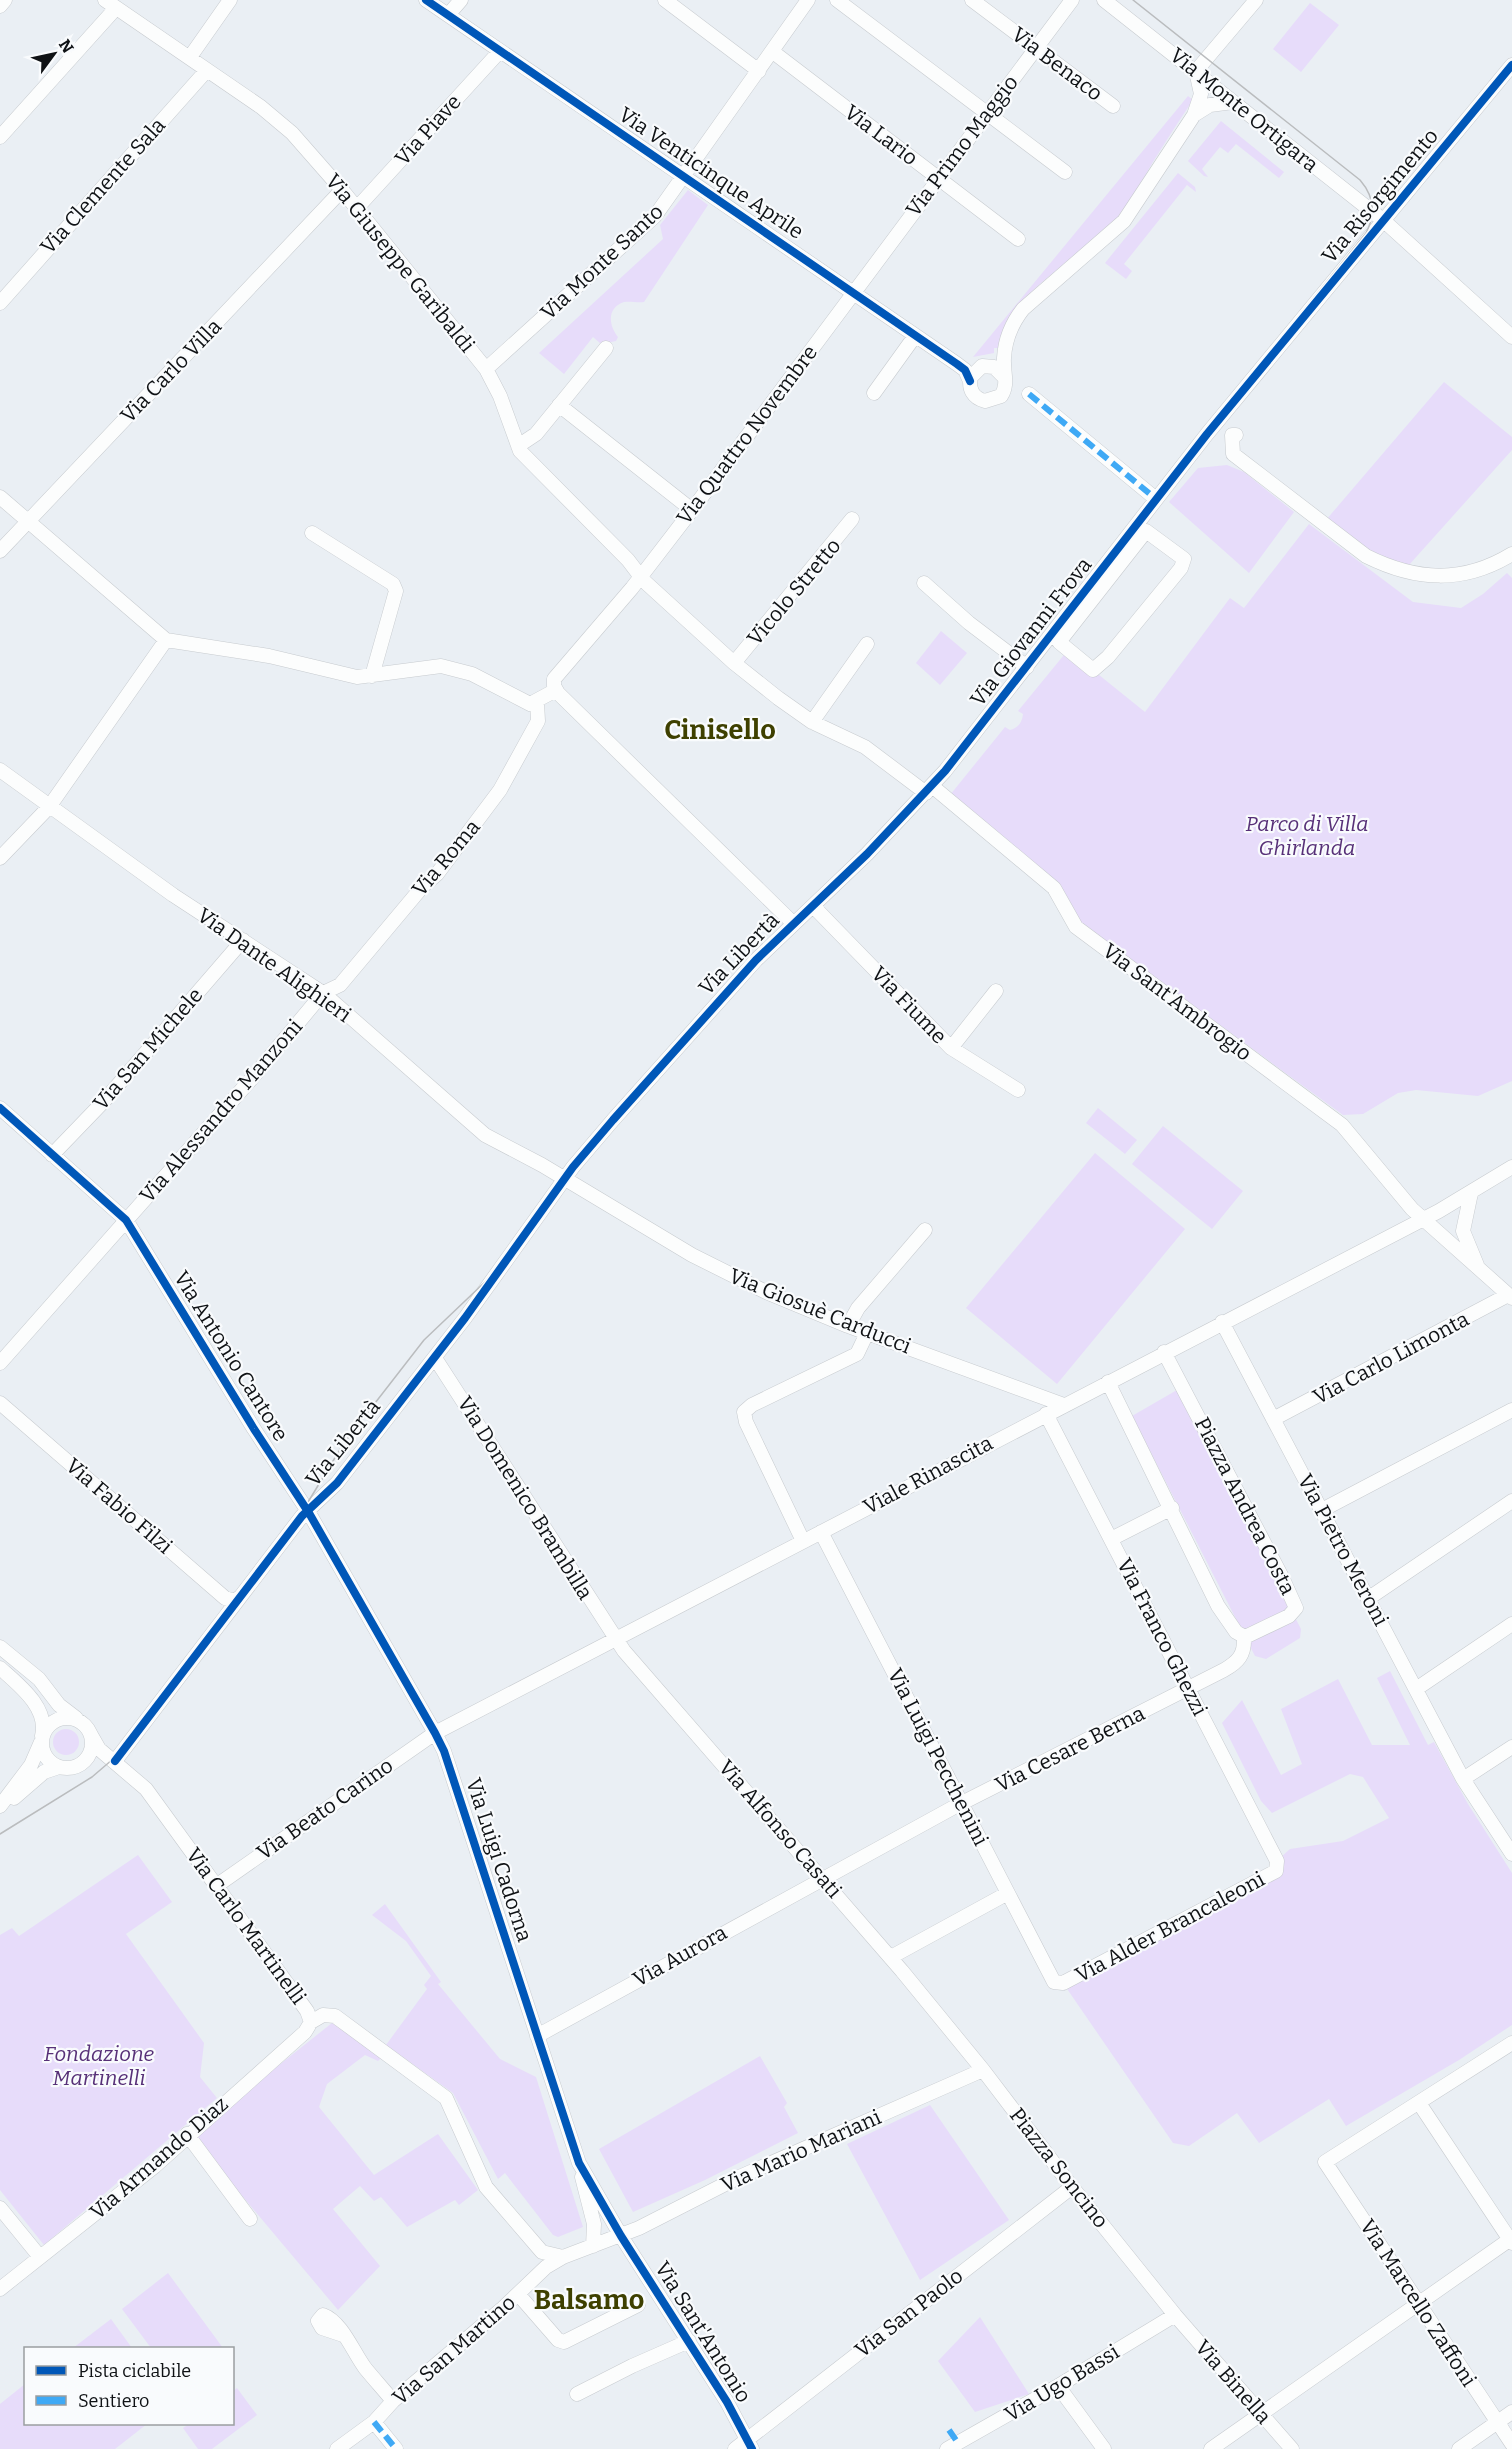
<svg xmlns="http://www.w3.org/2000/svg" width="1512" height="2449" font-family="Bitter,serif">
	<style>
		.green { fill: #e7dcfa }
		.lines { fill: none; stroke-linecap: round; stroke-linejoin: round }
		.minor-casing { stroke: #c7cbcf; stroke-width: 15 }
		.minor { stroke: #fcfdfd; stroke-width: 14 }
		.tram { stroke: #babcbe; stroke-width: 1.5 }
		.quiet { stroke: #3fa9f5; stroke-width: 6; stroke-dasharray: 12 6; stroke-linecap: butt }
		.cycleway-casing { stroke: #f9fbfd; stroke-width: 11 }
		.cycleway { stroke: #0057b8; stroke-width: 8 }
		.labels { text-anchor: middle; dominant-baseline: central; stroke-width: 4.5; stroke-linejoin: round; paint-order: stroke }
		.street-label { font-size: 21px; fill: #0f1215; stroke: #f9fbfd }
		.park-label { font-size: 21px; font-style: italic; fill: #573078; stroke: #f9fbfd }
		.district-label { font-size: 27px; font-weight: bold; fill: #3e4000; stroke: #f9fbfd }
	</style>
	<rect width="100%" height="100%" fill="#eaeff4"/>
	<!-- green -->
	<path class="green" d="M 1310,3 L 1339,25 L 1301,72 L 1273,49 Z
		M 1188,96 L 1193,100 C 1181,118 1169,136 1158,154 C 1146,172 1138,192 1126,209 C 1088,260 1012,282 1000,348 L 994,348 L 994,353 L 973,357 Z
		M 1221,121 L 1284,172 L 1279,178 L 1236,144 L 1228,153 L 1220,147 L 1202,169 L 1208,177 L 1204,176 L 1188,161 Z
		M 1178,173 L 1195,187 L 1196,192 L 1187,185 L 1124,264 L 1132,271 L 1126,279 L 1105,263 Z
		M 688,190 L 708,205 L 644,302 C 638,303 630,301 624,302 C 606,308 609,326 618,337 L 616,341 L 601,344 L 593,337 L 564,374 L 539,353 L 663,239 L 660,225 Z
		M 1444,382 L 1512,437 L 1512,450 L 1409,565 C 1376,559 1352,539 1326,520 Z
		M 1227,465 L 1244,472 L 1294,512 L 1249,573 L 1169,502 L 1198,468 Z
		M 1309,524 L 1413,602 L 1461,608 L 1483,594 L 1507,573 L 1512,578 L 1512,1081 L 1478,1096 L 1416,1090 L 1398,1093 L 1363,1114 L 1343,1115 L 1079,922 L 1057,882 L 950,795 L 1005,727 L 1010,730 C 1018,728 1022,723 1023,714 L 1018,711 L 1068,650 L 1145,712 L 1230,598 L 1244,608 Z
		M 941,631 L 967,653 L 940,685 L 916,663 Z
		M 1098,1108 L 1137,1140 L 1125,1154 L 1086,1123 Z
		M 1163,1126 L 1243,1191 L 1212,1229 L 1132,1164 Z
		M 1095,1153 L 1185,1229 L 1057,1384 L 966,1308 Z
		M 1177,1390 L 1301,1629 L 1300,1638 L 1266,1659 L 1255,1656 L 1132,1416 Z
		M 1390,1671 L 1428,1745 L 1434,1742 L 1468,1804 L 1512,1873 L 1512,2025 L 1459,2060 L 1346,2126 L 1329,2099 L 1259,2143 L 1237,2113 L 1189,2146 L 1173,2143 L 1063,1983 L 1269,1868 L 1290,1849 L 1343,1841 L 1389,1818 L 1363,1777 L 1350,1774 L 1272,1813 L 1261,1801 L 1222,1723 L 1242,1700 L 1281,1775 L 1302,1764 L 1281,1709 L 1338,1679 L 1372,1745 L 1410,1745 L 1377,1678 Z
		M53 1742a13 13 0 1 1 26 0a13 13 0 1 1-26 0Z
		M 138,1855 L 172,1902 L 126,1934 L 204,2043 L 200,2077 L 217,2098 L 44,2245 L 0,2190 L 0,1935 L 12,1928 L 19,1936 Z
		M 385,1904 L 441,1982 L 438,1984 L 500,2059 L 536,2077 L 583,2227 L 558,2237 L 553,2235 L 505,2173 L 498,2179 L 453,2093 L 386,2045 L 427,1989 L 424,1985 L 431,1976 L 406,1941 L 372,1915 Z
		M 332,2023 L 382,2057 L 378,2061 L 365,2055 L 327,2084 L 319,2107 L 374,2175 L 438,2134 L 478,2190 L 459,2205 L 455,2200 L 407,2227 L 381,2197 L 374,2201 L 360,2186 L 333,2209 L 380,2266 L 338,2310 L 191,2135 Z
		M 760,2056 L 787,2103 L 784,2107 L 798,2133 L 705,2180 L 633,2212 L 599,2149 Z
		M 930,2105 L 1009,2220 L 920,2280 L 847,2144 Z
		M 168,2273 L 223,2348 L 151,2348 L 122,2309 Z
		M 980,2317 L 1029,2394 L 975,2412 L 938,2361 Z
		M 111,2319 L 132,2348 L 73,2348 Z
		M 25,2384 L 26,2424 L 147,2424 L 115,2449 L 0,2449 L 0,2404 Z
		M 237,2388 L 257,2415 L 212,2449 L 198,2449 L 183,2428 L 189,2424 L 232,2424 L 233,2391 Z"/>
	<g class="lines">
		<defs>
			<path id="minor" d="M 105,0 L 261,107 L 292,133 L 342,190 L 486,369 L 500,396 L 520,451 L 628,560 L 644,581 L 734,663 L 778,698 L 812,722 L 865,747 L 926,793
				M 426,0 L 957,364 L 965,370 L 970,381
				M 665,0 L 759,71
				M 837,0 L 1065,172
				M 972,0 L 1113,106
				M 1104,0 L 1384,221 L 1512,337
				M 0,6 L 5,0
				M 448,15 L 461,0
				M 773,52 L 1018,239
				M 190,57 L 230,0
				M 1196,71 L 1256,0
				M 1194,115 L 1201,94 L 1196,71
				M 0,137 L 116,8
				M 356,209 L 500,51
				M 0,303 L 207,70
				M 486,369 L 655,216 L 808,0
				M 1005,378 L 994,367 L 982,366 L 971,377 C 968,389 973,398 985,401 L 1001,396 C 1009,384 1003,372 1004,358 C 1005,340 1012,323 1023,309 L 1124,221 L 1194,115 L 1210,105 L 1233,102
				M 874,393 L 915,336
				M 1029,394 L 1156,499
				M 559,405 L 692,510
				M 1236,435 L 1232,435 L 1233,454 L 1366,556 C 1416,581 1463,584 1512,554
				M 518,446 L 536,434 L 606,348
				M 0,497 L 166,640 L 269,656 L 357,677 L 441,666 L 472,674 L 530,704 L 556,690
				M 1146,531 L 1184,559 L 1181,568 L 1108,657 L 1093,670 L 1059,642 Z
				M 312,533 L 393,584 L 396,591 L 372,676
				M 0,551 L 342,190
				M 924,583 L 969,623 L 1027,667
				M 734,663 L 852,519
				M 812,722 L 867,644
				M 0,770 L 173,895 L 323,993 L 485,1135 L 542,1165 L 692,1255 L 766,1292 L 848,1326 L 1064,1405
				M 932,786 L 1054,888 L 1076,927 L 1342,1125 L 1412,1209 L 1512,1298
				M 0,858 L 49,807 L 166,640
				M 813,906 L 951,1048 L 1018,1090
				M 793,923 L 558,693 L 554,686 L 554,679 L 632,588 L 692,510 L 1072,0
				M 951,1048 L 996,991
				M 0,1108 L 126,1220 L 254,1429 L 309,1513 L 435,1733 L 444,1751 L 579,2163 L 621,2236 L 727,2402 L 752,2449
				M 52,1155 L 104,1101 L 243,940
				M 1471,1193 L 1463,1231 L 1477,1265
				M 1222,1322 L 1463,1779 L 1512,1854
				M 848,1326 L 858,1308 L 925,1230
				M 435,1358 L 624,1651 L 902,1971 L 983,2070 L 1072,2187 L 1175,2315 L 1292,2449
				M 0,1363 L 253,1077 L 323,993 L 340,985 L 423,886 L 437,874 L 500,790 L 538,721 L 537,702
				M 1108,1382 L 1218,1606 L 1236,1632 L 1245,1637 L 1289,1616 L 1296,1608 L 1282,1577 L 1164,1352
				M 0,1403 L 225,1598 L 234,1601 L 240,1597
				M 1273,1419 L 1508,1295
				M 1322,1510 L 1512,1410
				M 821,1532 L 1054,1982 L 1063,1983 L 1276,1871 L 1277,1861 L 1046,1414
				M 1111,1539 L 1172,1508
				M 803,1541 L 746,1422 L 744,1412 L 752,1405 L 857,1354 L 867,1333
				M 1369,1598 L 1512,1501
				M 0,1647 L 39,1679 L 59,1705 L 76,1718
				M 0,1668 C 19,1685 49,1708 42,1736
				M 1416,1689 L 1512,1624
				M42 1743a25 25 0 1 1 50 0a25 25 0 1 1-50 0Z
				M 91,1735 L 99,1749 L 146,1789 L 307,2011 L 311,2022
				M 115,1761 L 302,1516 L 337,1483 L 465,1318 L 573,1167 L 613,1120 L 756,960 L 867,854 L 945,771 L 1207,434 L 1512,65
				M 1463,1779 L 1512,1747
				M 14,1798 L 44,1772 L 59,1767
				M 0,1806 L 31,1765 L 41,1742
				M 216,1886 L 435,1733 L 1439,1211 L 1512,1167
				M 891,1957 L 1008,1893
				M 311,2022 L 323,2015 L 335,2016 L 446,2098 L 486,2187 L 542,2252 L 563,2257
				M 537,2036 L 956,1806 L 1224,1670 C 1238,1662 1245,1655 1244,1637
				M 1512,2043 L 1325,2162 L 1512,2444
				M 1419,2103 L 1512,2243
				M 187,2134 L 250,2219
				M 582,2177 L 594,2224 L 593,2246
				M 0,2208 L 40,2257
				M 0,2289 L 155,2166 L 305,2032 L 311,2022
				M 518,2294 L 558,2340 L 564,2342 L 638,2305
				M 343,2335 L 322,2328 L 318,2321 L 323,2315 C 342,2322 353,2352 365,2368 C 374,2379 384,2390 393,2401
				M 1058,2386 L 1104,2449
				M 577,2394 L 632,2366 L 689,2341
				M 374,2422 L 396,2449
				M 337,2449 L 374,2422 L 393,2401 L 503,2308 L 546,2267 L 563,2257 L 639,2228 L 737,2178 L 983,2070
				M 735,2449 L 1072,2187
				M 947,2449 L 1058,2386 L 1175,2315
				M 1211,2449 L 1512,2238
				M 1459,2449 L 1512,2412"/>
		</defs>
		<!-- minor casing -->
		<use href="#minor" class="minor-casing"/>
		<!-- minor -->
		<use href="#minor" class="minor"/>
		<!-- tram -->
		<path class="tram" d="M 1365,246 L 1512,71
			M 0,1834 L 92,1777 L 113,1759 L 305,1507 L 344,1443 L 424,1340 L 486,1281 L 573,1163 L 690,1028 L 779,933 L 840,878 L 939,774 L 1160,488 L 1366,233 C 1376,214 1374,196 1360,180 L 1133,0"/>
		<!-- quiet -->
		<path class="quiet" d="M 1029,394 L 1156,499
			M 374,2422 L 396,2449
			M 949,2430 L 958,2443"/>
		<defs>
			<path id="cycleway" d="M 426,0 L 957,364 L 965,370 L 970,381
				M 0,1108 L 126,1220 L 254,1429 L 309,1513 L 435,1733 L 444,1751 L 579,2163 L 621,2236 L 727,2402 L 752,2449
				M 115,1761 L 302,1516 L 337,1483 L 465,1318 L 573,1167 L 613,1120 L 756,960 L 867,854 L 945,771 L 1207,434 L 1512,65"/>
		</defs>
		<!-- cycleway casing -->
		<use href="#cycleway" class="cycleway-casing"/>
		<!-- cycleway -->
		<use href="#cycleway" class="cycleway"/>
	</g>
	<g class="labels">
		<!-- street labels -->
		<g class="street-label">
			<text transform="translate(1057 64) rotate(37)">Via Benaco</text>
			<text transform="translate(1244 110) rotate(39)">Via Monte Ortigara</text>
			<text transform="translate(428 130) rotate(-48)">Via Piave</text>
			<text transform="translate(881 135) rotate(37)">Via Lario</text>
			<text transform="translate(962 146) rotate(-53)">Via Primo Maggio</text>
			<text transform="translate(711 173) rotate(34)">Via Venticinque Aprile</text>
			<text transform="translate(103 186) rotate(-48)">Via Clemente Sala</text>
			<text transform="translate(1380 196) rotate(-50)">Via Risorgimento</text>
			<text transform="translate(602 262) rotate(-43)">Via Monte Santo</text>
			<text transform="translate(400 263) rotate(51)">Via Giuseppe Garibaldi</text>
			<text transform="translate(171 371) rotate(-46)">Via Carlo Villa</text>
			<text transform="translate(747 435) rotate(-53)">Via Quattro Novembre</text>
			<text transform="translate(794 592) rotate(-50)">Vicolo Stretto</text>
			<text transform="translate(1031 632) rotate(-52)">Via Giovanni Frova</text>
			<text transform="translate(446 858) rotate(-50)">Via Roma</text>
			<text transform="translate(739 954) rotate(-46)">Via Libertà</text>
			<text transform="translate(274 965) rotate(35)">Via Dante Alighieri</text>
			<text transform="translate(1177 1002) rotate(37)">Via Sant'Ambrogio</text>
			<text transform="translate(909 1005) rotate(46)">Via Fiume</text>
			<text transform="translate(148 1049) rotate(-49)">Via San Michele</text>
			<text transform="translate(221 1111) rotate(-49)">Via Alessandro Manzoni</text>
			<text transform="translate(820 1311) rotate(22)">Via Giosuè Carducci</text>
			<text transform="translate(231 1356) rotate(58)">Via Antonio Cantore</text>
			<text transform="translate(1391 1358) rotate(-28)">Via Carlo Limonta</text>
			<text transform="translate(343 1443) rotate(-51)">Via Libertà</text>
			<text transform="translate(928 1475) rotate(-28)">Viale Rinascita</text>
			<text transform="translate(525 1498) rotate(58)">Via Domenico Brambilla</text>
			<text transform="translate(119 1506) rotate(41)">Via Fabio Filzi</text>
			<text transform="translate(1245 1506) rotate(63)">Piazza Andrea Costa</text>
			<text transform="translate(1343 1550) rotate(62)">Via Pietro Meroni</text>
			<text transform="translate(1162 1637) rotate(63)">Via Franco Ghezzi</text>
			<text transform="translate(1070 1749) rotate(-27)">Via Cesare Berna</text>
			<text transform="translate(938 1757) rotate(63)">Via Luigi Pecchenini</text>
			<text transform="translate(325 1809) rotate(-35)">Via Beato Carino</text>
			<text transform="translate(780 1829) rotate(49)">Via Alfonso Casati</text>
			<text transform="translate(499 1860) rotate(72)">Via Luigi Cadorna</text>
			<text transform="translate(246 1926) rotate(54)">Via Carlo Martinelli</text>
			<text transform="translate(1170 1927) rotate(-28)">Via Alder Brancaleoni</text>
			<text transform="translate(680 1956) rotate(-29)">Via Aurora</text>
			<text transform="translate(801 2151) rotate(-24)">Via Mario Mariani</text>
			<text transform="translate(159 2158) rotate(-41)">Via Armando Diaz</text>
			<text transform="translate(1059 2168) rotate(52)">Piazza Soncino</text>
			<text transform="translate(1418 2303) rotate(57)">Via Marcello Zaffoni</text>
			<text transform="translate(909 2313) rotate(-38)">Via San Paolo</text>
			<text transform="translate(703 2332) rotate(58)">Via Sant'Antonio</text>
			<text transform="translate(454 2350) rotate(-41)">Via San Martino</text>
			<text transform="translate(1233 2382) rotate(49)">Via Binella</text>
			<text transform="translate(1062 2383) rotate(-31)">Via Ugo Bassi</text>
		</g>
		<!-- park labels -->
		<g class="park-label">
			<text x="1307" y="824">Parco di Villa<tspan x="1307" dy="24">Ghirlanda</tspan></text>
			<text x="99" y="2054">Fondazione<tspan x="99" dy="24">Martinelli</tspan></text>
		</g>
		<!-- district labels -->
		<g class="district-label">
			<text x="720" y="730">Cinisello</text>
			<text x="589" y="2300">Balsamo</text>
		</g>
	</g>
	<!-- legend -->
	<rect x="24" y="2347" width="210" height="78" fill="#f9fbfd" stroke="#9b9ea0" stroke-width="1.5"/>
	<rect x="36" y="2366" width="30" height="9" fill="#0057b8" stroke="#9b9ea0" stroke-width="1.5"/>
	<text x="78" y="2377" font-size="18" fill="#0f1215">Pista ciclabile</text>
	<rect x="36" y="2396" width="30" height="9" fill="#3fa9f5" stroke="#9b9ea0" stroke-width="1.5"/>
	<text x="78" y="2407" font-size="18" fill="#0f1215">Sentiero</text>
	<!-- north arrow -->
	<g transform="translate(54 54) rotate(57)" stroke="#f9fbfd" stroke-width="4.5" paint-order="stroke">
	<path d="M0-4.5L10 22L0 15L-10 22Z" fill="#0f1215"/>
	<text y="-9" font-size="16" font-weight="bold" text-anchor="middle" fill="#0f1215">N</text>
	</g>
</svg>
